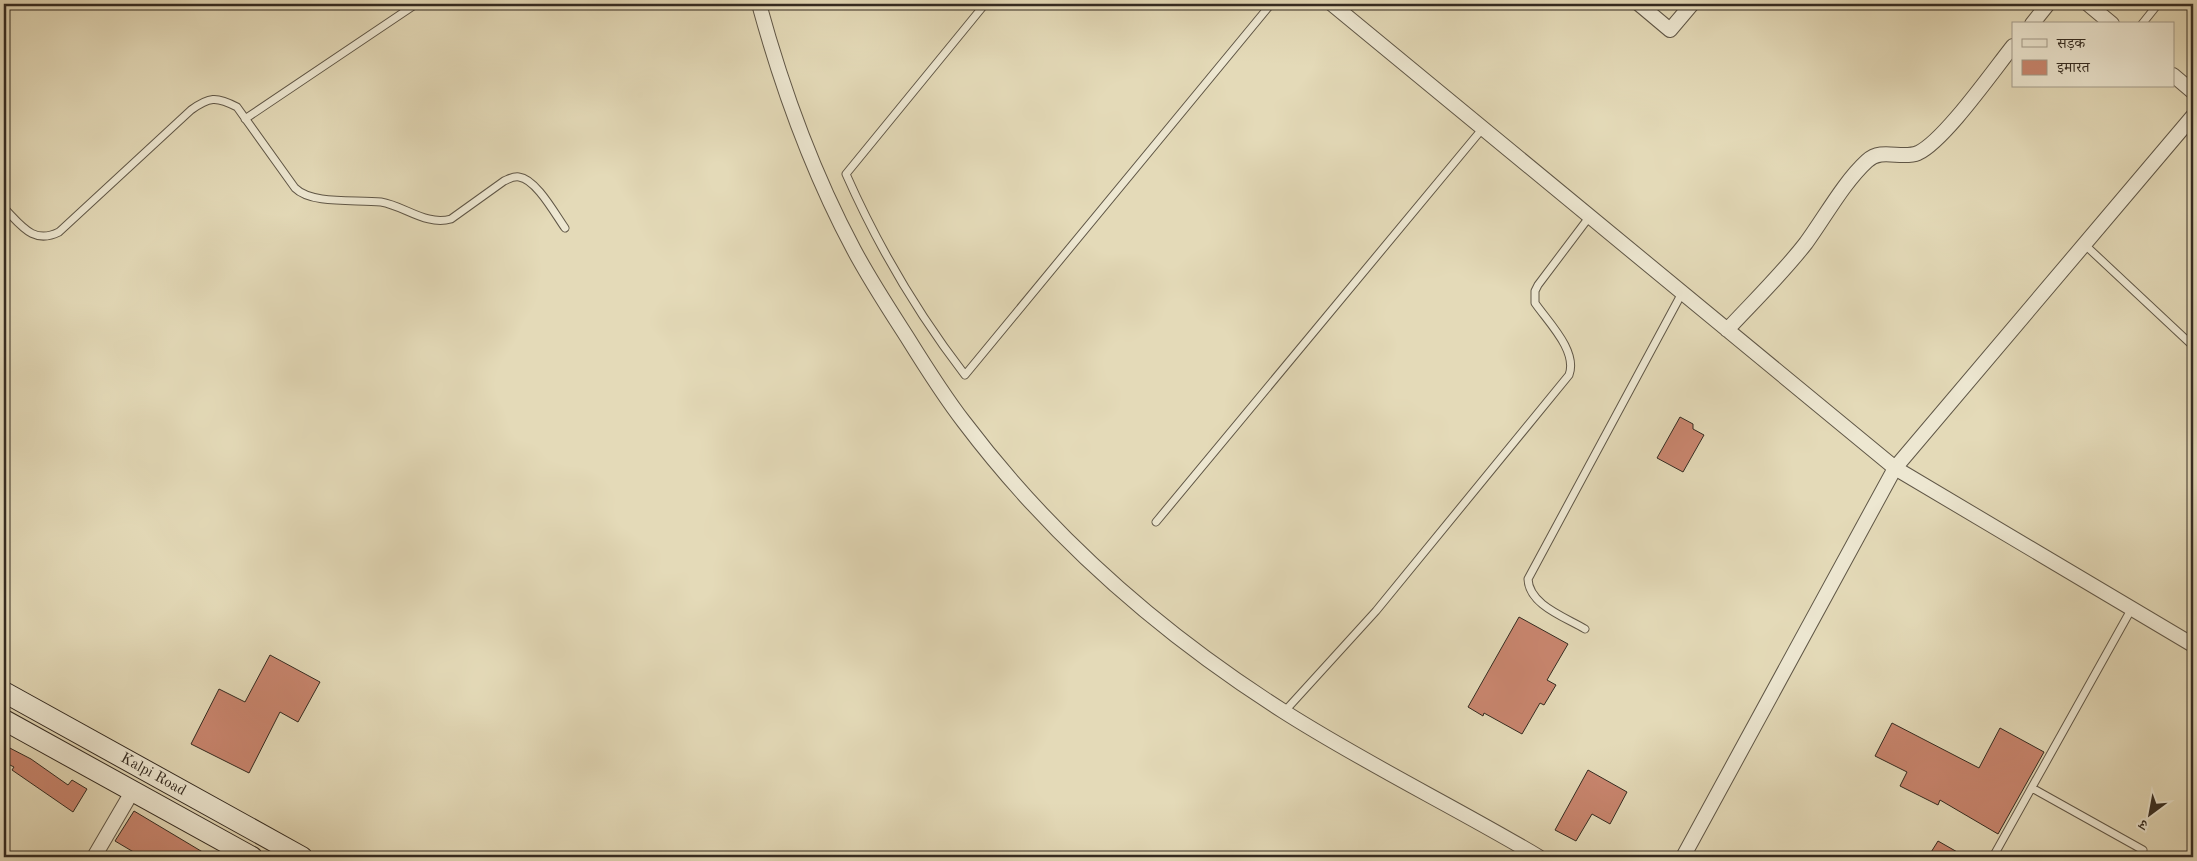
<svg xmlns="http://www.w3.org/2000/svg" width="2197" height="861" font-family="'Old Standard TT','Noto Serif Devanagari',serif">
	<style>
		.building { fill: #c9866f; stroke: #342b21 }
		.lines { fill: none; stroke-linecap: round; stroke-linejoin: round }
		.lane-casing { stroke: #605747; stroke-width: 9 }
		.street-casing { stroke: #605747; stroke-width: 16 }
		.secondary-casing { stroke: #342b21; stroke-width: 22 }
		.lane { stroke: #ede7d1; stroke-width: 7 }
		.street { stroke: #ede7d1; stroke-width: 14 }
		.secondary { stroke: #ede7d1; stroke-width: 20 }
		.labels { text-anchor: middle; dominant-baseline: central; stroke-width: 4; stroke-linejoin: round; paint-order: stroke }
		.street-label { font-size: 15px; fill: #342b21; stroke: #ede7d1 }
	</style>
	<rect width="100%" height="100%" fill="#e4dab8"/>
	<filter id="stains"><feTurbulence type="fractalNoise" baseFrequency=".004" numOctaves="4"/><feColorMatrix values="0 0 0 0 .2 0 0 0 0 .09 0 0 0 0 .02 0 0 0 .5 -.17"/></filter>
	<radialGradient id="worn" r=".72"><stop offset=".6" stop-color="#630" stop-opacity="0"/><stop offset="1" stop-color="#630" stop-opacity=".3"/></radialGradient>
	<!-- building -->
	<path class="building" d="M 1680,417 L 1693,424 L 1693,429 L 1704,435 L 1683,472 L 1657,458 Z
		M 1519,617 L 1568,644 L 1547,680 L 1556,685 L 1544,705 L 1540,703 L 1522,734 L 1484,713 L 1483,716 L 1468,707 Z
		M 270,655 L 320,682 L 298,722 L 280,712 L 249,773 L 191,744 L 219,689 L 245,702 Z
		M 1892,723 L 1979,768 L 2000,728 L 2044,752 L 1998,834 L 1940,800 L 1938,805 L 1900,786 L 1907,772 L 1875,756 Z
		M 4,745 L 31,759 L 68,785 L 72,780 L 87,789 L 73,812 L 12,770 L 14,767 L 4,762 Z
		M 1588,770 L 1627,792 L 1610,824 L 1592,814 L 1576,841 L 1555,830 Z
		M 134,811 L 211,857 L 142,857 L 115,841 Z
		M 1938,841 L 1966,857 L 1928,857 Z"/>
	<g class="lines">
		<defs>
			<path id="lane" d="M 985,4 L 846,174 C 877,244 918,314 965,375 L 1271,4
				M 2142,24 L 2158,4
				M 245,119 L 416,4
				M 4,208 C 21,225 33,245 59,232 L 191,110 C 209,97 216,96 237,107 L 295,188 C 312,205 357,199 381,202 C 405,206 426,226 451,219 L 504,181 C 509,179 513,176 519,177 C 536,179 555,214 565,228
				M 2084,244 L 2193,346
				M 1156,522 L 1483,128
				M 1585,629 C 1565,617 1529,605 1528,579 L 1682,293
				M 1284,712 L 1376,611 L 1569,375 C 1578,351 1548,322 1535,303 L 1535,291 L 1538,285 L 1590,216
				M 2032,788 L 2143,850
				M 1993,857 L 2132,608"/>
			<path id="street" d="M 759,4 C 782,88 813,173 854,250 C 870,280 889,309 907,337 C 925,366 943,395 964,422 C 1051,537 1162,634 1283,711 C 1366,764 1455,807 1539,857
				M 1332,4 L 1895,468 L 2193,645
				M 1639,4 L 1670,30 L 1692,4
				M 2088,4 L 2112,24
				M 2032,24 L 2048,4
				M 2173,75 L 2193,92
				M 1727,330 C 1754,301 1782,274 1806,243 C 1825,217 1844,182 1867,161 C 1882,147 1901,160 1918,153 C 1944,141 1993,71 2013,46
				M 94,857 L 132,792
				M 1683,857 L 1895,468 L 2193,116"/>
			<path id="secondary" d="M 4,692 L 302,857
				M 4,720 L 252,857"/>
		</defs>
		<!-- lane casing -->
		<use href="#lane" class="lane-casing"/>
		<!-- street casing -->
		<use href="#street" class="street-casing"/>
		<!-- secondary casing -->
		<use href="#secondary" class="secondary-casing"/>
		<!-- lane -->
		<use href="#lane" class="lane"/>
		<!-- street -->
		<use href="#street" class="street"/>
		<!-- secondary -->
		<use href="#secondary" class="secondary"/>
	</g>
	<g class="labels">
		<!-- street labels -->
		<g class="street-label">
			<text transform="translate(153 775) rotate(29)">Kalpi Road</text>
		</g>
	</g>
	<!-- margin -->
	<rect width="2197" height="861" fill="none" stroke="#e4dab8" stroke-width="20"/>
	<rect x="5" y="5" width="2187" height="851" fill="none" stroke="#342b21" stroke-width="2.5"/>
	<rect x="10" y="10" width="2177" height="841" fill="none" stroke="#342b21"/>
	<!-- legend -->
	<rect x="2012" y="22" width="162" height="65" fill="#ede7d1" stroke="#a39c8b"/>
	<rect x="2022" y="39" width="25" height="8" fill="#ede7d1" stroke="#a39c8b"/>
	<text x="2057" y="48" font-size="15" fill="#342b21">सड़क</text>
	<rect x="2022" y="60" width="25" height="15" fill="#c9866f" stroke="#a39c8b"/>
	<text x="2057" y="72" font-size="15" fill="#342b21">इमारत</text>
	<!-- north arrow -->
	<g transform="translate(2150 814) rotate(212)" stroke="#ede7d1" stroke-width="4" paint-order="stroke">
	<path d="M0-4L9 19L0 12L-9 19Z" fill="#342b21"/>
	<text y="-8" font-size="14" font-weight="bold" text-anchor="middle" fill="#342b21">उ</text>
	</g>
	<rect width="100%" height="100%" filter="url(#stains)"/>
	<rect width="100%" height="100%" fill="url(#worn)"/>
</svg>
